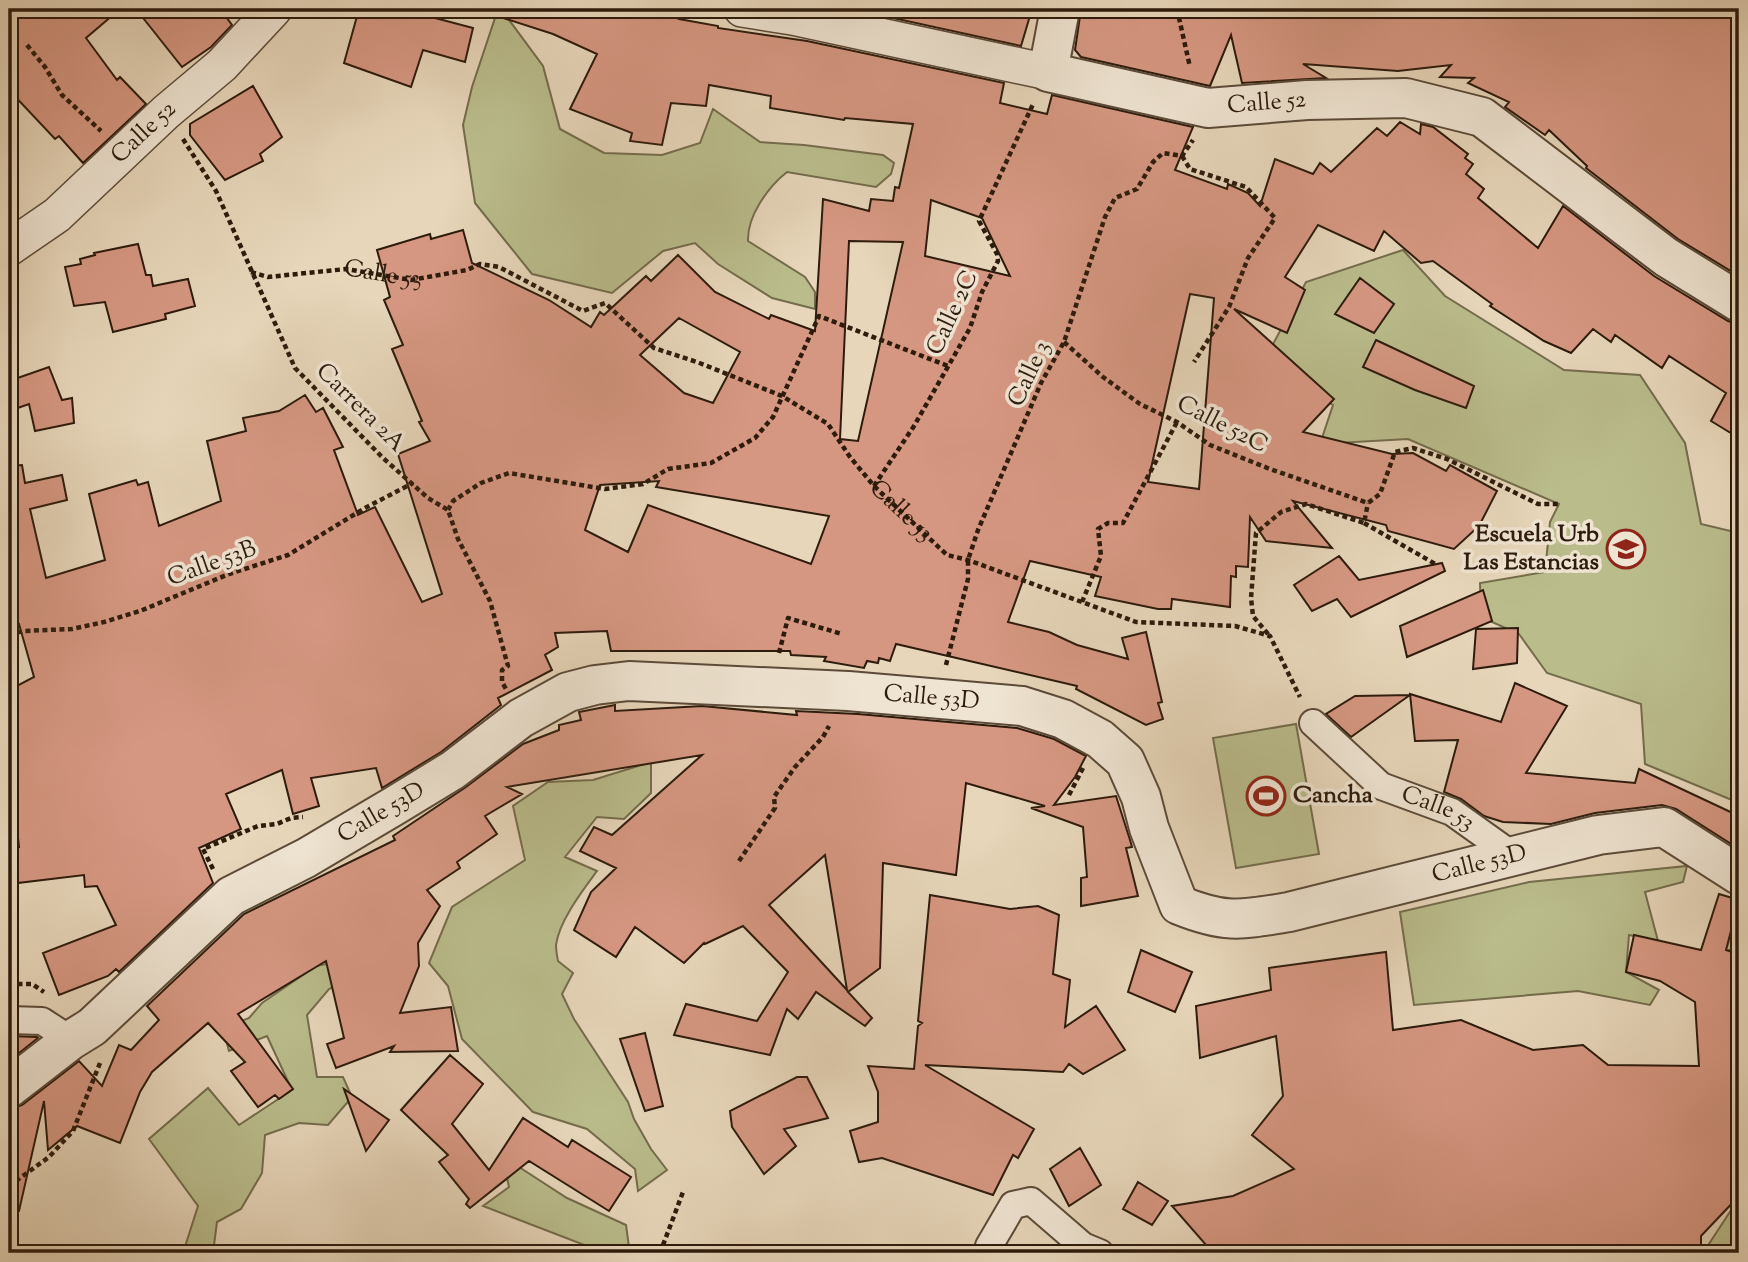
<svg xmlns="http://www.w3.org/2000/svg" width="1748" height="1262" font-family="'Sorts Mill Goudy',serif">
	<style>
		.green { fill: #babc8c; stroke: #746c4c; stroke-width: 2 }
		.building { fill: #d69782; stroke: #2d1b0c; stroke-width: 2; fill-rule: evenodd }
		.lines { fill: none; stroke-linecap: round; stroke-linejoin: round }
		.pedestrian-casing { stroke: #5c4a38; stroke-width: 30 }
		.minor-casing { stroke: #5c4a38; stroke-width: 38 }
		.tertiary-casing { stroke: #5c4a38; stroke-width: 42 }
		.path { stroke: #2d1b0c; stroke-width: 4.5; stroke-dasharray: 5 3.5; stroke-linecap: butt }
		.pedestrian { stroke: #efe4d2; stroke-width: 26 }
		.minor { stroke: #efe4d2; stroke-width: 35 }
		.tertiary { stroke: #efe4d2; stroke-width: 38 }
		.labels { text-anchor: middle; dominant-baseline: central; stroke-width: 7; stroke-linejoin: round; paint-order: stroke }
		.street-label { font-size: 24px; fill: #2d1b0c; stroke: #efe4d2 }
		.poi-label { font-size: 24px; font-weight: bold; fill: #2d1b0c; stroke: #efe4d2; text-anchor: end }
	</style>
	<rect width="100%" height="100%" fill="#e7d6ba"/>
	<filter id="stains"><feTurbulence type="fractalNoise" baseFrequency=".00286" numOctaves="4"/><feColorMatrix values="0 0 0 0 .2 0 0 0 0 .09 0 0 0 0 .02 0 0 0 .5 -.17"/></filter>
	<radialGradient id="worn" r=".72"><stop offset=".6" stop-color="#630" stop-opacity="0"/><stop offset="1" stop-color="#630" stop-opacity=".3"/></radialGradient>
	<!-- green -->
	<path class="green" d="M 498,9 L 501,9 L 543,66 L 560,129 L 604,153 L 662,155 L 700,143 L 713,109 L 760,142 L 804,145 L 883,155 L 894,163 L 891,174 L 876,187 L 787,172 C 768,187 747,216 748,241 L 805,277 L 815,292 L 815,309 L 772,298 L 718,264 L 695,243 L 663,251 L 612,293 L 532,274 L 475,203 L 463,125 L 472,87 Z
		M 1403,250 L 1445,296 L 1564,370 L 1640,375 L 1685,443 L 1701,524 L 1739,533 L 1739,803 L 1645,764 L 1641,704 L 1547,673 L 1519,634 L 1481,617 L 1480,583 L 1545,572 L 1550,522 L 1559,504 L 1408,439 L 1320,444 L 1333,405 L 1262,365 L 1306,282 Z
		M 1296,724 L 1319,854 L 1236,868 L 1213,738 Z
		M 651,762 L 651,793 L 624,819 L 597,817 L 565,857 L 597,871 C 583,890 559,921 556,945 C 556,950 557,956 558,961 L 573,973 L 562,994 L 574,1019 L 628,1102 L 634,1119 L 651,1149 L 667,1170 L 638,1191 L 635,1169 L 587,1129 L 533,1112 L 462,1039 L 448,986 L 429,963 L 452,907 L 525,860 L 513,806 L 548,782 L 593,780 Z
		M 1687,866 L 1683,882 L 1645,892 L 1658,941 L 1629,935 L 1626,972 L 1659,990 L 1650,1005 L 1578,991 L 1414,1005 L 1400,912 L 1529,882 Z
		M 1739,906 L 1739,950 L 1726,950 Z
		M 362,957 L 365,972 L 329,989 L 307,1015 L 317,1077 L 343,1077 L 352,1097 L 328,1125 L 299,1123 L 265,1135 L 262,1173 L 241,1209 L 217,1222 L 213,1253 L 183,1253 L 198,1206 L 149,1139 L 208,1088 L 239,1125 L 292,1090 L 267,1036 L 229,1051 L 223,1029 L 249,1018 L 262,1003 L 316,966 Z
		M 502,1156 L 567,1198 L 626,1225 L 629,1247 L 605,1253 L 483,1206 L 509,1187 Z
		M 1739,1198 L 1739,1253 L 1703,1253 Z"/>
	<!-- building -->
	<path class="building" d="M 9,9 L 120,9 L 86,38 L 117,80 L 120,77 L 146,104 L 83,163 L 59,136 L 55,139 L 9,90 Z
		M 136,9 L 220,9 L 232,25 L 211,47 L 182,67 Z
		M 359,9 L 401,9 L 473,28 L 465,62 L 423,50 L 411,87 L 344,63 Z
		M 492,9 L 657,9 L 679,19 L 718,26 L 718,28 L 807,41 L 1004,83 L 1000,103 L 1047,114 L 1052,95 L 1193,127 L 1175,170 L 1227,189 L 1228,184 L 1248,193 L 1260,206 L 1275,159 L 1313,174 L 1320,163 L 1331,172 L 1377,128 L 1387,136 L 1400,122 L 1420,134 L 1421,124 L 1433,127 L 1468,154 L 1465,158 L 1473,164 L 1466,174 L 1484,189 L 1478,198 L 1538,248 L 1563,206 L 1654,276 L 1728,321 L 1739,324 L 1739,438 L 1711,421 L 1726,393 L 1669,356 L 1662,368 L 1615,335 L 1611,342 L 1593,329 L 1571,353 L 1544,341 L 1490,306 L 1492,304 L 1433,261 L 1421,263 L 1384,231 L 1374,251 L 1318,225 L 1285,277 L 1305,290 L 1287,333 L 1234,309 L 1334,399 L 1303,432 L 1392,454 L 1413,453 L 1446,471 L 1450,465 L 1497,491 L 1479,526 L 1454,549 L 1388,531 L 1386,525 L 1293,501 L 1332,548 L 1266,541 L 1250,517 L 1248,567 L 1236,566 L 1236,577 L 1231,576 L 1230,607 L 1172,599 L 1171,609 L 1158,609 L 1095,596 L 1101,577 L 1030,561 L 1008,622 L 1049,632 L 1077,645 L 1128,659 L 1122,638 L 1146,632 L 1162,702 L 1158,703 L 1163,719 L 1146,725 L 1076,689 L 1077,686 L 896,644 L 890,661 L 879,658 L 878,663 L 867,661 L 864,668 L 824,661 L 826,657 L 791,655 L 790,651 L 611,651 L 607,631 L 555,633 L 558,647 L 545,655 L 552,670 L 498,698 L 501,705 L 441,752 L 382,788 L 376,768 L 311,778 L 319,806 L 293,814 L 282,770 L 226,794 L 241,829 L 199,848 L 213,883 L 119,972 L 116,969 L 108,976 L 59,995 L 43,953 L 116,925 L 97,886 L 85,887 L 84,875 L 9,884 L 9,848 L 19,847 L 12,782 L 9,782 L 9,690 L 34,677 L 19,624 L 9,628 L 9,466 L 22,465 L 25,483 L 62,475 L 67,500 L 30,509 L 46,578 L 105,560 L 89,494 L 136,480 L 138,485 L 148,482 L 159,526 L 221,501 L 207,441 L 246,431 L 243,418 L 279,411 L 305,395 L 316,412 L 323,408 L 343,447 L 334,450 L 358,515 L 375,507 L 422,602 L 442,594 L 398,454 L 430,441 L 419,422 L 422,421 L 392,349 L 403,345 L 384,300 L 390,297 L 377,250 L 430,234 L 431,239 L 463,230 L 472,263 L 549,300 L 591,327 L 600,312 L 604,315 L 646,276 L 651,281 L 678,255 L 715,292 L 769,319 L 771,315 L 815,331 L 823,199 L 869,211 L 871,199 L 893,201 L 895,187 L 899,188 L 913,124 L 845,118 L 844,120 L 770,108 L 771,96 L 709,85 L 706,106 L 671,103 L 662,145 L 630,141 L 632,133 L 570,109 L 597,54 L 553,34 L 491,14 ZM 931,200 L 982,218 L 1010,276 L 925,256 ZM 849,241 L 903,242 L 858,441 L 840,439 ZM 1190,294 L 1214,298 L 1199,489 L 1148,482 ZM 679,318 L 740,352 L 713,403 L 684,393 L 640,355 ZM 659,481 L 656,487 L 829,516 L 811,564 L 648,505 L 628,552 L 585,530 L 600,485 Z
		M 871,9 L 1032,9 L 1021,46 L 870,13 Z
		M 1081,9 L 1739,9 L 1739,276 L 1678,239 L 1586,168 L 1587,166 L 1549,130 L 1545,135 L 1505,107 L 1509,102 L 1468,83 L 1474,78 L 1440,77 L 1451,65 L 1398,71 L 1303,64 L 1326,78 L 1242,83 L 1231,35 L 1210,86 L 1081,57 L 1075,50 Z
		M 253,86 L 282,137 L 260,154 L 263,161 L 225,180 L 190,135 L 190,124 Z
		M 138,244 L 146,275 L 151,275 L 153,286 L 188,279 L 195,306 L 165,314 L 166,319 L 113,332 L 105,302 L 74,306 L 65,267 L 81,264 L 80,259 L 95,255 L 94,253 Z
		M 1360,278 L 1394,304 L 1374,333 L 1335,314 Z
		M 1376,340 L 1474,386 L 1466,408 L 1415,390 L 1363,367 Z
		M 49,367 L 62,400 L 72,398 L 74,423 L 35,431 L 29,404 L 9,411 L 9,381 Z
		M 1339,556 L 1359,580 L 1442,563 L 1445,571 L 1351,617 L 1337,599 L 1312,611 L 1294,585 Z
		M 1483,590 L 1492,621 L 1407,657 L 1400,626 Z
		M 1518,628 L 1517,663 L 1473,669 L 1476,629 Z
		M 1515,683 L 1567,706 L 1526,773 L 1635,783 L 1639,769 L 1739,816 L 1739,844 L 1736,847 L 1676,809 L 1662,805 L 1595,813 L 1551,824 L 1503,822 L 1484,816 L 1461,799 L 1444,792 L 1458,740 L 1415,741 L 1410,694 L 1501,722 Z
		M 1410,695 L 1351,737 L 1326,714 L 1355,696 Z
		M 615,705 L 615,711 L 702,706 L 797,715 L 796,711 L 858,714 L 1017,728 L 1054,739 L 1086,756 L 1075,777 L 1054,805 L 1116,796 L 1130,840 L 1132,847 L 1126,848 L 1138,896 L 1081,906 L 1081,878 L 1087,877 L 1083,827 L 1031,808 L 1045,806 L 966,783 L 956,875 L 883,863 L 880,968 L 848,992 L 872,1018 L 865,1026 L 816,992 L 798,1019 L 787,1009 L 770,1055 L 674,1035 L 686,1004 L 757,1021 L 788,972 L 743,926 L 705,944 L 704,943 L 684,963 L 635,927 L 616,957 L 574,930 L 591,892 L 616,868 L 580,851 L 594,827 L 612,835 L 702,755 L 507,787 L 522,794 L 485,816 L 497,834 L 457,862 L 460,868 L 427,890 L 440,906 L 418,943 L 419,966 L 400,1013 L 451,1007 L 458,1051 L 390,1052 L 394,1046 L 336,1068 L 327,1044 L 344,1038 L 326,961 L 238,1014 L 293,1089 L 279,1099 L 275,1095 L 258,1107 L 231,1071 L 245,1062 L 208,1023 L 152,1072 L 140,1092 L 120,1143 L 77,1126 L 48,1150 L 44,1101 L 19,1211 L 9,1210 L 9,1109 L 22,1105 L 79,1061 L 102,1086 L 119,1045 L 131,1050 L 159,1020 L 147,1006 L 244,914 L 395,840 L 393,836 L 466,787 L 523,744 L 559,730 L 559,725 L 581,720 L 579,712 ZM 825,855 L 847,990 L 769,905 Z
		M 1719,894 L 1739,900 L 1726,950 L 1739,954 L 1739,1196 L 1701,1236 L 1701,1253 L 1213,1253 L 1172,1206 L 1233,1196 L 1294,1169 L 1252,1135 L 1283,1096 L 1276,1036 L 1200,1058 L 1196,1006 L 1271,990 L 1269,968 L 1386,952 L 1393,1030 L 1461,1020 L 1533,1050 L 1583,1045 L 1608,1065 L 1699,1066 L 1695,1002 L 1660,981 L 1626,972 L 1634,935 L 1701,950 Z
		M 930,895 L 1010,909 L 1038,906 L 1059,915 L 1053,974 L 1070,980 L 1065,1027 L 1096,1006 L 1125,1050 L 1083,1074 L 1069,1064 L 1063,1072 L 925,1065 L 1034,1129 L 1018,1158 L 1013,1155 L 993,1195 L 882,1158 L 859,1162 L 850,1131 L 878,1122 L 878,1092 L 868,1066 L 914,1069 L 918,1026 L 922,1023 L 918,1021 Z
		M 1141,950 L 1192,972 L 1175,1012 L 1128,992 Z
		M 645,1033 L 663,1106 L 645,1111 L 620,1039 Z
		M 9,1036 L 37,1037 L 38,1038 L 9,1061 Z
		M 450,1055 L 483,1084 L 452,1124 L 489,1170 L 523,1118 L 568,1147 L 572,1140 L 631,1177 L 609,1211 L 529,1161 L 470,1208 L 466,1204 L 469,1199 L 439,1162 L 448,1155 L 401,1110 Z
		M 797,1077 L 807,1077 L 828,1118 L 784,1129 L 796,1146 L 764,1174 L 732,1127 L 730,1111 Z
		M 344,1089 L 389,1120 L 366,1151 Z
		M 1080,1148 L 1101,1185 L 1069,1206 L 1050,1169 Z
		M 1138,1182 L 1168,1201 L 1152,1225 L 1123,1209 Z"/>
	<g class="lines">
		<defs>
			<g id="pedestrian">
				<path id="s2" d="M 1313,723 L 1381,786 L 1452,812 L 1515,857"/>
				<path d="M 9,1020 L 42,1021 L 71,1040"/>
				<path d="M 987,1253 L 989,1246 L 1013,1205 L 1031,1201 L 1083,1246 L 1100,1253"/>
			</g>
			<g id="minor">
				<path d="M 742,9 L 792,17 L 1048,72"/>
				<path id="s3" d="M 9,248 L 57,215 L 166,112 L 222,65 L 274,9"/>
			</g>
			<g id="tertiary">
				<path id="s4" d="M 1060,9 L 1048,72 L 1208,108 L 1307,100 L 1406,98 L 1482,117 L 1666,257 L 1739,302"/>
				<path id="s5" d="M 9,1088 L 71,1040 L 92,1027 L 231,896 L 306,858 L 394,806 L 453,770 L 521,718 L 568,692 L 595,685 L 629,681 L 848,691 L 1022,706 L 1063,719 L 1100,739 L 1125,761 L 1141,797 L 1149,828 L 1179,905 C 1226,924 1241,920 1289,912 L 1598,835 L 1664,827 L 1739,875"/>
			</g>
		</defs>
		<!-- pedestrian casing -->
		<use href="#pedestrian" class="pedestrian-casing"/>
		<!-- minor casing -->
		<use href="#minor" class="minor-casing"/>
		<!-- tertiary casing -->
		<use href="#tertiary" class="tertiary-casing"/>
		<!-- path -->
		<g class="path">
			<path d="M 1177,9 L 1190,67"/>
			<path d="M 27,45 L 45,67 L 62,95 L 101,131"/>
			<path d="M 183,139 L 216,191 L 295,368 L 383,458 L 428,498 L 448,510 L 458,539 L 490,601 L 508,666 L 502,670 L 502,682 L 506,689"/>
			<path d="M 1182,156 L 1190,169 L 1246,187 L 1275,218 L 1248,258 L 1229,307 L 1194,362"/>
			<path id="s1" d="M 251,272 L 268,277 L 346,269 L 411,280 L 467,270 L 480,264 L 499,267 L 583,311 L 605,303 L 654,348 L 697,362 L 782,396 L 828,424 L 850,457 L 874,486 L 947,555 L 968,560 L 1136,622 L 1235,626 L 1270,636 L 1300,697"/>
			<path d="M 1064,342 L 1103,377 L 1140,404 L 1177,422 L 1210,445 L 1270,469 L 1368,503 L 1380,494 L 1395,452 L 1413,448 L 1447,459 L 1538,504 L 1559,504"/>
			<path d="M 874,486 L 914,426 L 970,328 L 982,292 L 998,261 L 997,254 L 979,221 L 1034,102"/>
			<path d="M 448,510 L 453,501 L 481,483 L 509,473 L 605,489 L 643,484 L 668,469 L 711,463 L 755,438 L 773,417 L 819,316 L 948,366"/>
			<path d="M 1364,523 L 1437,565"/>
			<path d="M 1082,602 L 1101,556 L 1098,529 L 1108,523 L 1123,523 L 1177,422"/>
			<path d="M 1268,634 L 1253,616 L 1251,598 L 1256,533 L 1281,512 L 1306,504 L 1364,523 L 1368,503"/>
			<path d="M 9,635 L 23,631 L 72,629 L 104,622 L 140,611 L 229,574 L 288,555 L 365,508 L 413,483"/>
			<path d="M 779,653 L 788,618 L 842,634"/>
			<path d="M 946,665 L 968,579 L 968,560 L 978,530 L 1041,383 L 1064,342 L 1105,217 L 1115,198 L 1137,189 L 1153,162 L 1163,153 L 1182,156 L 1193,140"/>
			<path d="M 1069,795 L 1083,768"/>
			<path d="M 739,861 L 775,808 L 774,797 L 795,767 L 823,737 L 829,726"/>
			<path d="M 213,869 L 203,849 L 258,826 L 277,824 L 291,818 L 303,817"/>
			<path d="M 9,984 L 32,984 L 44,992"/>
			<path d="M 9,1186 L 49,1157 L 73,1131 L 100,1063"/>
			<path d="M 660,1253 L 683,1192"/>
		</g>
		<!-- pedestrian -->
		<use href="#pedestrian" class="pedestrian"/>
		<!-- minor -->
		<use href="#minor" class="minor"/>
		<!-- tertiary -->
		<use href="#tertiary" class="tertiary"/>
	</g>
	<!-- icons -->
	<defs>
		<symbol id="school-ring" viewBox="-11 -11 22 22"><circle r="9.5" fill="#efe4d2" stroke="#8f2418" stroke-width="1.5"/><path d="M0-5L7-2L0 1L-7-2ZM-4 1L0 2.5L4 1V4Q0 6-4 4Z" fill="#8f2418"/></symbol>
		<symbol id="stadium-ring" viewBox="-11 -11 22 22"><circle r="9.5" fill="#efe4d2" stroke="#8f2418" stroke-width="1.5"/><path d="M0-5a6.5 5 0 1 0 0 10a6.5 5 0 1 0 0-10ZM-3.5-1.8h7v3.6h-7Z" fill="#8f2418"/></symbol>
	</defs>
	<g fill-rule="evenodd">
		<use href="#school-ring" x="1604" y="527" width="44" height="44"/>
		<use href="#stadium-ring" x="1244" y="774" width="44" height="44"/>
	</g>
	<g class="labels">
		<!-- street labels -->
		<g class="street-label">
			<text stroke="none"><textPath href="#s4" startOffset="287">Calle 52</textPath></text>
			<text stroke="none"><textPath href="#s3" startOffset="178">Calle 52</textPath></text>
			<text stroke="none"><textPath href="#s1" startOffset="133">Calle 53</textPath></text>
			<text transform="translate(953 313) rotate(-65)">Calle 2C</text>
			<text transform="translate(1030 374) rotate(-65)">Calle 3</text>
			<text transform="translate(360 408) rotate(45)">Carrera 2A</text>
			<text transform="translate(1222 425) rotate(27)">Calle 52C</text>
			<text stroke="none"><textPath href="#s1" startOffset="742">Calle 53</textPath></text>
			<text transform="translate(212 564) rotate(-20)">Calle 53B</text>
			<text stroke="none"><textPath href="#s5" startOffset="1054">Calle 53D</textPath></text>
			<text stroke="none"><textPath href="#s2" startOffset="154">Calle 53</textPath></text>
			<text stroke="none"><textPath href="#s5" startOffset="466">Calle 53D</textPath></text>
			<text stroke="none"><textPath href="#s5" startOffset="1726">Calle 53D</textPath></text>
		</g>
		<!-- poi labels -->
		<g class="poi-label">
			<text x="1599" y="535">Escuela Urb<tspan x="1599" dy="28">Las Estancias</tspan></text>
			<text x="1293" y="796" text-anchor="start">Cancha</text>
		</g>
	</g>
	<!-- margin -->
	<rect width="1748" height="1262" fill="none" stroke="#e7d6ba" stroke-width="35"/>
	<rect x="10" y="10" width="1727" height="1241" fill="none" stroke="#2d1b0c" stroke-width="3.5"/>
	<rect x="18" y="18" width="1713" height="1227" fill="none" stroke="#2d1b0c" stroke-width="2"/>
	<rect width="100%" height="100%" filter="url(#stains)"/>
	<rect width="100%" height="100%" fill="url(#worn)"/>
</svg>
